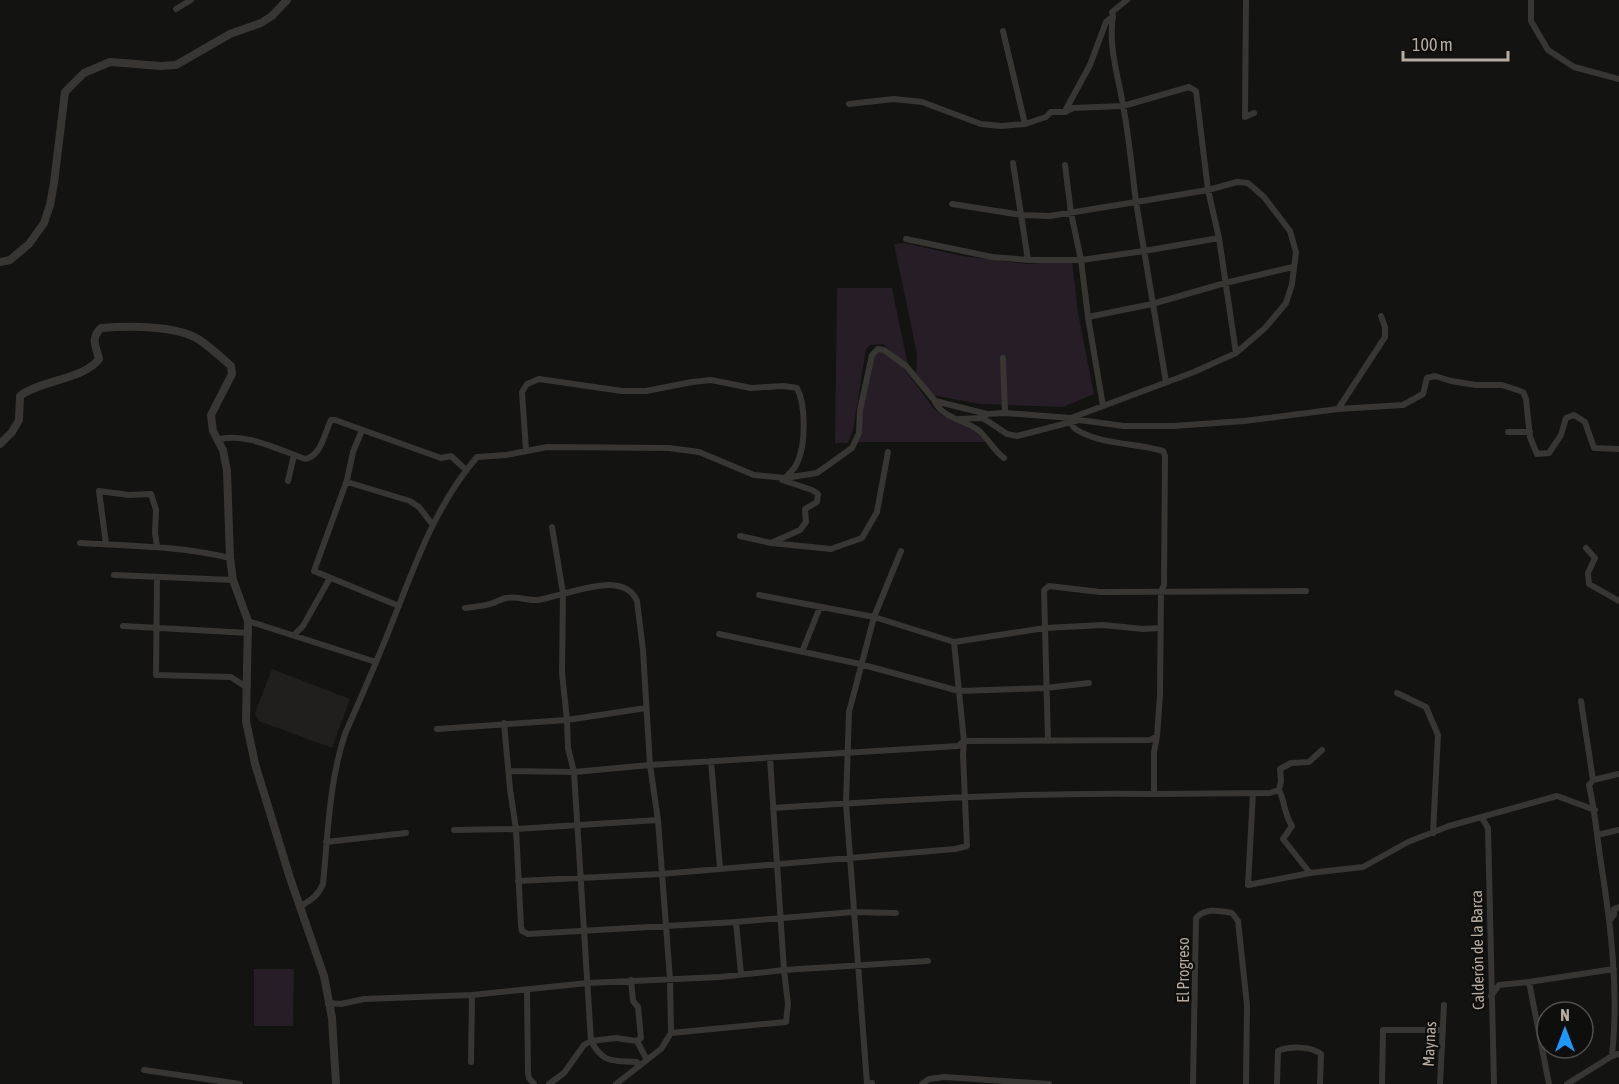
<svg xmlns="http://www.w3.org/2000/svg" width="1619" height="1084" font-family="'Asap Condensed',sans-serif">
	<style>
		.built { fill: #201f1d }
		.green { fill: #261d26 }
		.lines { fill: none; stroke-linecap: round; stroke-linejoin: round }
		.minor { stroke: #383632; stroke-width: 6 }
		.tertiary { stroke: #383632; stroke-width: 8 }
		.labels { text-anchor: middle; dominant-baseline: central; stroke-width: 4.5; stroke-linejoin: round; paint-order: stroke }
		.street-label { font-size: 16px; fill: #b5aba1; stroke: #0e0e0c }
	</style>
	<rect width="100%" height="100%" fill="#131311"/>
	<!-- built -->
	<path class="built" d="M 272,669 L 350,699 L 332,748 L 259,721 L 255,713 Z"/>
	<!-- green -->
	<path class="green" d="M 904,243 L 963,256 L 1027,264 L 1072,261 L 1078,313 L 1094,394 L 1063,407 L 980,404 L 932,395 L 916,375 L 917,354 L 894,244 Z
		M 837,288 L 892,288 L 908,366 L 883,344 L 870,345 L 866,349 L 853,430 L 848,443 L 835,443 Z
		M 879,350 L 902,366 L 934,409 L 943,416 L 974,431 L 987,442 L 853,442 L 858,434 L 870,354 Z
		M 254,969 L 294,969 L 293,1026 L 254,1026 Z"/>
	<g class="lines">
		<!-- minor -->
		<path class="minor" d="M 1246,0 L 1245,117 L 1254,113
			M 1531,0 L 1531,21 L 1548,50 L 1574,67 L 1619,79
			M 176,9 L 191,0
			M 1003,31 L 1025,124
			M 849,104 L 894,99 L 922,102 L 981,124 L 1001,126 L 1025,124 L 1046,117 L 1051,112 L 1065,112 L 1073,108 L 1123,106 L 1189,87 L 1196,91 L 1208,190 L 1219,238 L 1236,353
			M 1065,111 L 1090,65 L 1106,22 L 1113,16 L 1112,12 L 1127,0
			M 1013,163 L 1028,260
			M 952,204 L 1022,215 L 1050,216 L 1136,202 C 1132,170 1129,137 1123,105 C 1118,76 1108,45 1113,16
			M 906,239 L 992,257 L 1029,260 L 1081,260 L 1071,213 L 1065,165
			M 1088,317 L 1152,304 L 1225,283 L 1293,267
			M 1003,358 L 1005,413
			M 935,402 C 943,418 964,420 978,430 C 988,438 994,451 1004,458
			M 1103,406 L 1088,317 L 1081,260 L 1144,251 L 1219,238
			M 1338,409 L 1385,337 L 1385,327 L 1381,316
			M 959,419 L 983,418 L 1007,434 L 1017,436 L 1079,420 L 1124,426 L 1173,426 L 1244,421 L 1338,409 L 1403,405 L 1423,394 L 1427,378 L 1435,376 L 1451,381 L 1476,385 L 1502,385 L 1523,392 L 1526,399 L 1530,437 L 1537,454 L 1549,453 L 1561,435 L 1566,418 L 1574,415 L 1585,422 L 1594,448 L 1619,449
			M 362,430 L 353,452 L 347,480 L 314,571 L 399,606
			M 1508,432 L 1530,432
			M 217,440 C 244,431 281,451 306,459 C 322,454 324,434 331,420 L 335,420 L 441,458 L 451,456 L 466,470
			M 526,450 L 522,392 L 527,384 L 539,379 L 622,391 L 646,391 L 692,382 L 711,380 L 751,388 L 784,386 L 797,388 C 806,405 806,445 797,463 C 795,469 789,474 785,478
			M 288,481 L 294,455
			M 347,482 L 410,501 L 419,507 L 432,524
			M 552,527 L 563,593 L 562,673 L 567,720 L 568,748 L 574,772 L 591,1041 L 616,1038 L 637,1041 L 647,1060
			M 740,536 L 771,543 L 800,530 L 806,522 L 805,509 L 817,502 L 818,494 L 812,490 L 782,480
			M 80,543 C 132,546 179,546 230,558
			M 771,543 L 831,549 L 862,538 L 877,512 L 888,452
			M 106,544 L 99,491 L 129,495 L 151,494 L 156,510 L 155,533 L 157,546
			M 1586,548 L 1595,558 L 1588,573 L 1589,584 L 1619,601
			M 114,575 L 233,580
			M 157,577 L 156,675 L 231,677 L 246,687
			M 759,595 L 874,617 L 954,642
			M 465,608 C 474,607 485,606 493,603 C 497,602 501,599 506,598 C 518,596 529,601 538,600 C 565,596 623,568 637,601 L 643,650 L 650,765 L 658,820 L 670,979 L 671,1033 L 661,1049 L 616,1084
			M 248,621 L 376,662
			M 123,626 L 249,633
			M 719,634 L 860,664 L 959,691 L 1046,688 L 1089,683
			M 294,635 L 303,626 L 330,578
			M 802,652 L 820,607
			M 1397,693 L 1426,707 L 1438,735 L 1433,833
			M 1581,701 L 1593,780
			M 504,723 L 510,789 L 516,829 L 521,926 L 522,931 L 528,934 L 736,922 L 853,912 L 896,913
			M 437,729 L 567,720 L 646,708
			M 1048,741 L 1045,628 L 1103,625 L 1143,629 L 1160,628
			M 711,761 L 720,868
			M 509,771 L 574,772 L 650,765 L 958,746 L 964,741 L 954,642 L 1045,628 L 1044,590 L 1049,586 L 1100,592 L 1306,591
			M 1253,793 L 1248,885 L 1310,873 L 1283,839 L 1292,826 C 1284,814 1285,802 1279,790
			M 1154,794 L 1270,793 L 1279,790 L 1281,781 L 1280,769 L 1291,763 L 1309,762 L 1322,750
			M 773,808 C 900,800 1027,792 1154,794 L 1154,752 L 1157,736
			M 1482,818 L 1488,828 L 1494,1084
			M 454,830 L 516,829 L 658,820
			M 1597,835 L 1619,830
			M 326,842 L 406,833
			M 1310,873 L 1363,867 L 1408,842 L 1449,826 L 1557,796 L 1595,810
			M 518,881 L 661,874 L 955,849 L 967,846 L 963,754 L 964,741 L 1150,740 L 1157,736 L 1160,695 L 1161,591 L 1164,585 L 1165,456 L 1163,451 C 1136,443 1102,445 1077,430 C 1073,428 1071,424 1071,418 L 1194,372 L 1236,353 L 1265,328 L 1286,303 L 1292,284 L 1296,252 L 1290,231 L 1264,197 L 1248,183 L 1237,182 L 1208,190 L 1136,202 L 1166,382
			M 301,906 C 311,900 318,896 323,884 C 328,834 329,782 345,734 C 360,699 376,664 390,628 C 414,568 434,507 477,457 L 506,455 L 547,447 L 669,448 L 699,452 L 754,475 L 785,478 L 817,473 L 852,448 L 859,433 L 860,410 L 872,355 L 878,349 L 884,350 L 906,366 L 935,401 L 987,414 L 1005,413 L 1071,418
			M 1610,920 L 1614,915 L 1614,909 L 1619,907
			M 736,922 L 741,974
			M 631,980 L 633,1001 L 638,1007 L 641,1038 L 637,1041
			M 1529,982 L 1614,969
			M 527,990 L 528,1073 L 529,1078 L 534,1084
			M 1491,996 L 1499,985 L 1529,982 L 1549,1084
			M 328,1003 L 341,1004 L 364,999 L 472,995 L 588,983 L 720,977 L 784,970 L 928,961
			M 671,1033 L 786,1022 L 788,1004 L 784,970 L 770,758
			M 1612,1056 C 1619,992 1611,927 1601,863 C 1597,837 1595,811 1589,785 L 1593,780 L 1619,774
			M 471,1062 L 472,995
			M 144,1070 L 240,1084
			M 549,1084 L 564,1073 L 584,1045 L 591,1041 C 604,1065 614,1060 637,1062 L 638,1067
			M 867,1084 L 846,803 L 849,712 L 874,617 L 901,551
			M 872,1084 L 872,1083
			M 922,1084 L 929,1079 L 945,1077 L 1049,1084
			M 1193,1084 L 1196,918 C 1207,907 1218,911 1232,913 L 1238,921 L 1247,1005 L 1246,1084
			M 1277,1084 L 1278,1051 C 1289,1046 1311,1046 1321,1054 L 1320,1084
			M 1382,1084 L 1383,1030 L 1443,1030
			M 1440,1084 L 1444,1005
			M 1567,1084 L 1612,1056 L 1619,1054"/>
		<!-- tertiary -->
		<path class="tertiary" d="M 0,262 L 10,260 L 29,244 L 44,223 L 50,205 L 54,183 L 65,92 L 84,73 L 110,62 L 161,66 L 176,65 L 230,34 L 261,23 L 272,16 L 287,0
			M 0,444 L 12,432 L 19,420 L 20,396 C 38,381 85,379 99,359 C 96,346 90,339 101,328 C 127,326 175,325 198,339 C 209,346 221,357 231,366 L 232,374 L 211,415 L 213,431 L 223,450 L 227,471 L 230,558 L 233,580 L 248,621 L 246,721 L 255,764 L 290,878 L 324,976 L 332,1018 L 336,1084"/>
	</g>
	<g class="labels">
		<!-- street labels -->
		<g class="street-label">
			<text transform="translate(1477 950) rotate(-91)">Calderón de la Barca</text>
			<text transform="translate(1183 970) rotate(-90)">El Progreso</text>
			<text transform="translate(1429 1044) rotate(-87)">Maynas</text>
		</g>
	</g>
	<!-- north arrow -->
	<g transform="translate(1565 1030)"><circle r="28" fill="#0e0e0c" stroke="#514d48" stroke-width="1.5"/>
	<path d="M0-4.5L10 22L0 15L-10 22Z" fill="#1d98ff"/>
	<text y="-9" font-size="16" font-weight="bold" text-anchor="middle" fill="#b5aba1">N</text>
	</g>
	<!-- scale -->
	<path d="M1403 51v9h105v-9" fill="none" stroke="#b5aba1" stroke-width="3"/>
	<text x="1412" y="51" font-size="18" fill="#b5aba1" stroke="#0e0e0c" stroke-width="4.5" paint-order="stroke">100 m</text>
</svg>
